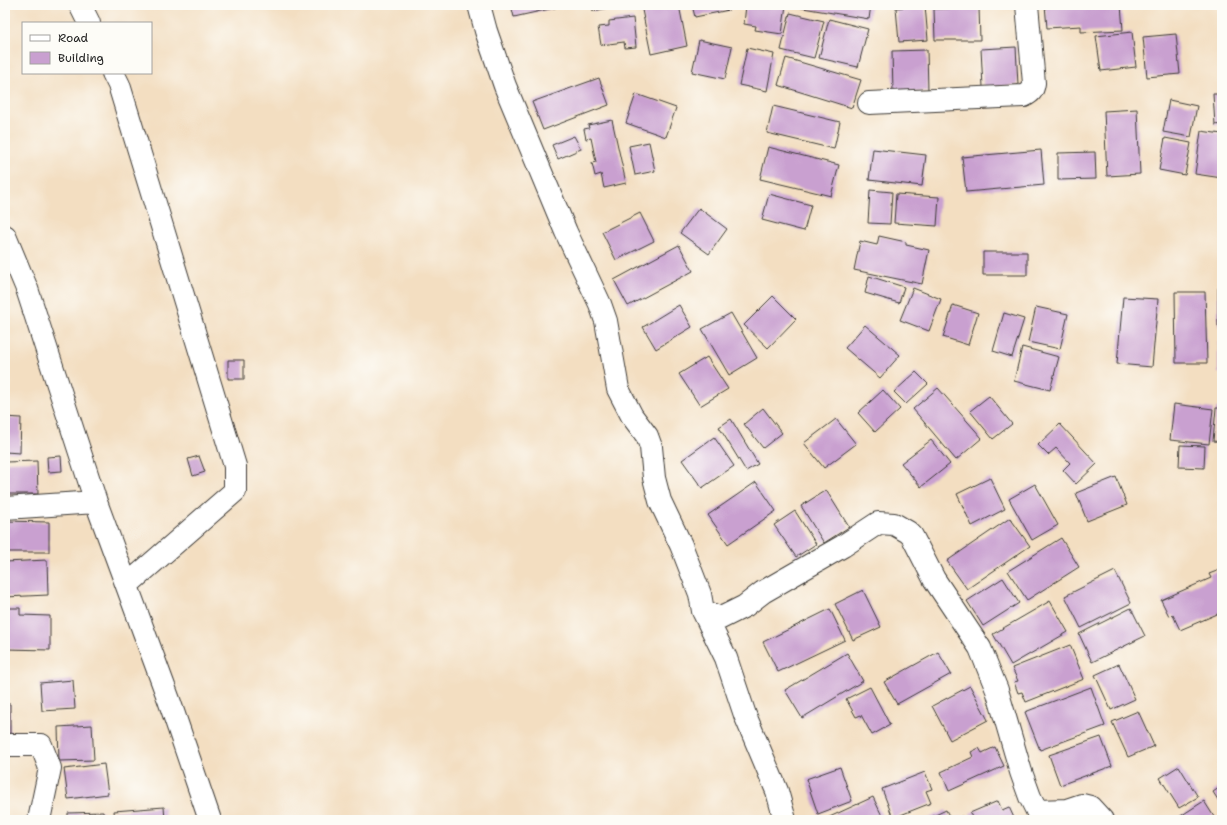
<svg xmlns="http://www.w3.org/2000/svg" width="1227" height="825" font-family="'Shantell Sans',sans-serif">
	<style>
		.building { fill: #c9a0d0 }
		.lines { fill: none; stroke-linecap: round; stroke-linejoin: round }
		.minor-casing { stroke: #3c3935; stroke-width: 24 }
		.minor { stroke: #fff; stroke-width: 22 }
	</style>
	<rect width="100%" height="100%" fill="#fdfcf7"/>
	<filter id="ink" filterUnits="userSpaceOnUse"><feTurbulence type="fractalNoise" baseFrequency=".025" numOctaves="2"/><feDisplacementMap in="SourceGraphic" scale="8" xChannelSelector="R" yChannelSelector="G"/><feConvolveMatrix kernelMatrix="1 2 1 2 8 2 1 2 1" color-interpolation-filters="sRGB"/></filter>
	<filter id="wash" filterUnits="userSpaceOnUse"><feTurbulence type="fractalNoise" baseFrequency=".012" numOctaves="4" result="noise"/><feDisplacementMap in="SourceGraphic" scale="16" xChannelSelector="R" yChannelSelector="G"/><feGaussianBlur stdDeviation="0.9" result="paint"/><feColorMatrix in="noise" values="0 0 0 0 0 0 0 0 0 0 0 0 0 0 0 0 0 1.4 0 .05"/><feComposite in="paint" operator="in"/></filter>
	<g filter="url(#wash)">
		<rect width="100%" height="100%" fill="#f3dec1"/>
		<g id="blocks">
			<!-- building -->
			<path class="building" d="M 511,5 L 563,5 L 563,6 L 514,17 Z
				M 592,5 L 619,5 L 619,6 L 593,11 Z
				M 641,5 L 679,5 L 687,46 L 651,54 Z
				M 692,5 L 728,5 L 729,10 L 695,17 Z
				M 746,5 L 786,5 L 782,34 L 755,30 L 756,26 L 744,24 Z
				M 798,5 L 871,5 L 869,19 L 797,7 Z
				M 925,5 L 928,40 L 899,42 L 896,8 Z
				M 1045,5 L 1121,5 L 1123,30 L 1081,32 L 1081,26 L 1047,28 Z
				M 979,8 L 980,40 L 935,40 L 934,9 Z
				M 790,13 L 824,21 L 814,58 L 781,50 Z
				M 633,18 L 636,47 L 625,48 L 624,42 L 601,45 L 598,27 L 609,26 L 609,21 Z
				M 829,19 L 868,29 L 858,67 L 819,58 Z
				M 1132,32 L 1136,67 L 1101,71 L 1096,36 Z
				M 1176,34 L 1180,74 L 1147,77 L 1143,37 Z
				M 699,40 L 732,47 L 725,79 L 692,72 Z
				M 1016,47 L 1018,85 L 983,87 L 981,49 Z
				M 747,48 L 774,54 L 767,91 L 739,85 Z
				M 927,50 L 928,91 L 893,92 L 892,51 Z
				M 786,58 L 861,80 L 852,108 L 778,85 Z
				M 599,78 L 609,105 L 543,130 L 532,102 Z
				M 636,94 L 676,108 L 666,137 L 626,123 Z
				M 1213,94 L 1222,94 L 1222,124 L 1215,125 Z
				M 1169,100 L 1197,106 L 1191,137 L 1163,132 Z
				M 773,106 L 840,122 L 834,149 L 767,133 Z
				M 1137,109 L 1140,174 L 1107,176 L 1104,111 Z
				M 612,120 L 626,183 L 604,188 L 601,174 L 595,176 L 592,163 L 596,162 L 591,138 L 586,139 L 584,129 L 589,128 L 588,125 Z
				M 1201,131 L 1222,134 L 1222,178 L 1195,174 Z
				M 574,136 L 581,149 L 558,159 L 552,145 Z
				M 1165,138 L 1191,143 L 1185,175 L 1159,170 Z
				M 649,142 L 655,171 L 635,175 L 629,146 Z
				M 768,147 L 839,165 L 831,196 L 760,179 Z
				M 873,149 L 926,155 L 922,186 L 869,180 Z
				M 1041,150 L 1044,185 L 966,192 L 962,157 Z
				M 1095,152 L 1096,179 L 1058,180 L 1058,153 Z
				M 870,190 L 892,192 L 890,224 L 868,223 Z
				M 769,194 L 811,205 L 804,231 L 762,220 Z
				M 896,194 L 939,197 L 937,226 L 894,223 Z
				M 699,208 L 727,229 L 709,254 L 680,233 Z
				M 640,213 L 654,241 L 616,260 L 602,232 Z
				M 879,236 L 906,242 L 906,245 L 929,250 L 922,284 L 854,270 L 860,241 L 877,245 Z
				M 679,245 L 693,271 L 628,306 L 614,280 Z
				M 983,252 L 1027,252 L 1027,275 L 983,275 Z
				M 869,276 L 904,287 L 899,303 L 865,293 Z
				M 913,288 L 941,299 L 929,331 L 900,320 Z
				M 1218,288 L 1222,288 L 1222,326 L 1218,326 Z
				M 1175,292 L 1205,292 L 1207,363 L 1176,363 Z
				M 773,296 L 796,319 L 768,348 L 744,325 Z
				M 1123,297 L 1158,299 L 1152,367 L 1117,364 Z
				M 679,305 L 692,327 L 656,349 L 643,327 Z
				M 953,305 L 978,313 L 968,345 L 943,337 Z
				M 1036,307 L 1068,314 L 1060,349 L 1028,342 Z
				M 731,313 L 757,358 L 729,375 L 702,329 Z
				M 1004,313 L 1024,319 L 1012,357 L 993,351 Z
				M 865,325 L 900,355 L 880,378 L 845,348 Z
				M 1218,343 L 1222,343 L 1222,373 L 1218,373 Z
				M 1022,347 L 1059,357 L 1050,390 L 1014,381 Z
				M 707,357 L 728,389 L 700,406 L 679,374 Z
				M 228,360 L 244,360 L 244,379 L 228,379 Z
				M 916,372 L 928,384 L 906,404 L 894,392 Z
				M 938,388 L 982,438 L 956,460 L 913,409 Z
				M 883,390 L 900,409 L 875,432 L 858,413 Z
				M 989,396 L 1012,424 L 993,439 L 970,411 Z
				M 1174,404 L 1213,409 L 1209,444 L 1170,440 Z
				M 763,408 L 782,433 L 763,448 L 744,424 Z
				M 1216,408 L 1222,408 L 1222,442 L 1213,441 Z
				M 5,417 L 21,418 L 20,453 L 5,452 Z
				M 731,419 L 758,464 L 746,471 L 719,427 Z
				M 836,419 L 856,444 L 824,468 L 804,443 Z
				M 1060,424 L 1097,464 L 1076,484 L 1063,470 L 1070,463 L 1056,448 L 1048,455 L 1038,445 Z
				M 714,437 L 734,466 L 702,488 L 682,460 Z
				M 931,440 L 950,464 L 921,487 L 901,463 Z
				M 1180,445 L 1205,446 L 1204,468 L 1179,467 Z
				M 61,456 L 62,471 L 48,472 L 47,457 Z
				M 199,456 L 205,472 L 193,476 L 188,459 Z
				M 37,461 L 38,494 L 5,494 L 5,462 Z
				M 1116,477 L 1127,505 L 1087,521 L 1076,493 Z
				M 990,478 L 1005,509 L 972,526 L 957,494 Z
				M 756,482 L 776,511 L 728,544 L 708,515 Z
				M 1035,484 L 1058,525 L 1032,540 L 1009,499 Z
				M 826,490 L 849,527 L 824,543 L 801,506 Z
				M 795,511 L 816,544 L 796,557 L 774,525 Z
				M 1010,518 L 1030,546 L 967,589 L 947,561 Z
				M 5,521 L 49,522 L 49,552 L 5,552 Z
				M 1061,538 L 1079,567 L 1027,600 L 1008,571 Z
				M 47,560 L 48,595 L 5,597 L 5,562 Z
				M 1222,569 L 1222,612 L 1180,630 L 1173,615 L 1169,616 L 1161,600 L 1211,578 L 1209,574 Z
				M 1115,571 L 1131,603 L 1081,628 L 1065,596 Z
				M 1003,578 L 1019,603 L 983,626 L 967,601 Z
				M 863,590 L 881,627 L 853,640 L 835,604 Z
				M 1050,601 L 1068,632 L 1011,665 L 993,634 Z
				M 5,608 L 20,608 L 20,615 L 50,616 L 50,650 L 5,649 Z
				M 1131,608 L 1145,636 L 1092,662 L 1079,634 Z
				M 830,609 L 845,640 L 778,672 L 763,642 Z
				M 1070,645 L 1084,679 L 1026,702 L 1022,692 L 1018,693 L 1014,682 L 1018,681 L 1012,668 Z
				M 938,652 L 951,674 L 897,704 L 884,682 Z
				M 847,653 L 863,681 L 802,718 L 785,690 Z
				M 1119,664 L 1135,699 L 1111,710 L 1095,675 Z
				M 73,680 L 75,709 L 42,711 L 40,683 Z
				M 970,686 L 988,720 L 950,740 L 932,706 Z
				M 870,687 L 890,725 L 872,735 L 861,715 L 856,717 L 846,699 Z
				M 1091,687 L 1105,726 L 1040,750 L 1025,712 Z
				M 5,704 L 10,704 L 10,734 L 5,734 Z
				M 1138,711 L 1154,746 L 1128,757 L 1112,722 Z
				M 92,725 L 94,760 L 59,761 L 58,727 Z
				M 1101,737 L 1112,766 L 1060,785 L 1049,755 Z
				M 995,747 L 1004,766 L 949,791 L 941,772 L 973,757 L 971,752 L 979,748 L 982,753 Z
				M 104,764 L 108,794 L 68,799 L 64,769 Z
				M 1179,766 L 1198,797 L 1179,808 L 1160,778 Z
				M 840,767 L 852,801 L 818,814 L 806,779 Z
				M 925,772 L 932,789 L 926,791 L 931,803 L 893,818 L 882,789 Z
				M 1222,786 L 1222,806 L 1213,792 Z
				M 873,797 L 884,820 L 823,820 Z
				M 998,801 L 1002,810 L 1009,807 L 1015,820 L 973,820 L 970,813 Z
				M 1204,801 L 1216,820 L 1181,820 L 1179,817 Z
				M 164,807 L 165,820 L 115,820 L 114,811 Z
				M 946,810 L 951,820 L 925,820 Z
				M 103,812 L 104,820 L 68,820 L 68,813 Z
				M 962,816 L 964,820 L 953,820 Z"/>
		</g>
	</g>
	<g filter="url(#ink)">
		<use href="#blocks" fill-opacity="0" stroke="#3c3935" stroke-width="1"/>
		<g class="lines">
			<defs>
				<path id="minor" d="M 80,5 L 89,23
					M 479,5 L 486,31 L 505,86 L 566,232 L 600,304 L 606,321 L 618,389 L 632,416 L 647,436 L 651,447 L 654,478 L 660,501 L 681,545 L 700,594 L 703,611 L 716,616 L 719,619 L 745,606 L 763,592 L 843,546 L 878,523 L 894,524 L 908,532 L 912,536 L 934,579 L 980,648 L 997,690 L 1021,772 L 1030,797 L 1037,811 L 1067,810 L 1082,805 L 1090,807 L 1102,820
					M 113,73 L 119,85 L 235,466 L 235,491 L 127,585
					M 869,103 L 1024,96 C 1030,93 1033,91 1034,83 L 1027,5
					M 5,236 L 27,289 L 96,502 L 169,700 L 210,820
					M 5,508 L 96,502
					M 703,611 L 726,658 L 745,715 L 777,791 L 785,820
					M 5,745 L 41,745 L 50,768 L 39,820"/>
			</defs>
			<!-- minor casing -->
			<use href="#minor" class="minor-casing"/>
			<!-- minor -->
			<use href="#minor" class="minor"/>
		</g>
	</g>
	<!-- margin -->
	<rect width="1227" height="825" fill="none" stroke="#fdfcf7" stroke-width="20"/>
	<!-- legend -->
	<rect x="22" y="22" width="130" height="52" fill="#fdfcf7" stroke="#a3a29f"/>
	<rect x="30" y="35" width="20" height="6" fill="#ffffff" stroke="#a3a29f"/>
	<text x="58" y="42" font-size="12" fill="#1c1c1c">Road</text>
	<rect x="30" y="52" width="20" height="12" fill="#c9a0d0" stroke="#a3a29f"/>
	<text x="58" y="62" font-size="12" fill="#1c1c1c">Building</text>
</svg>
